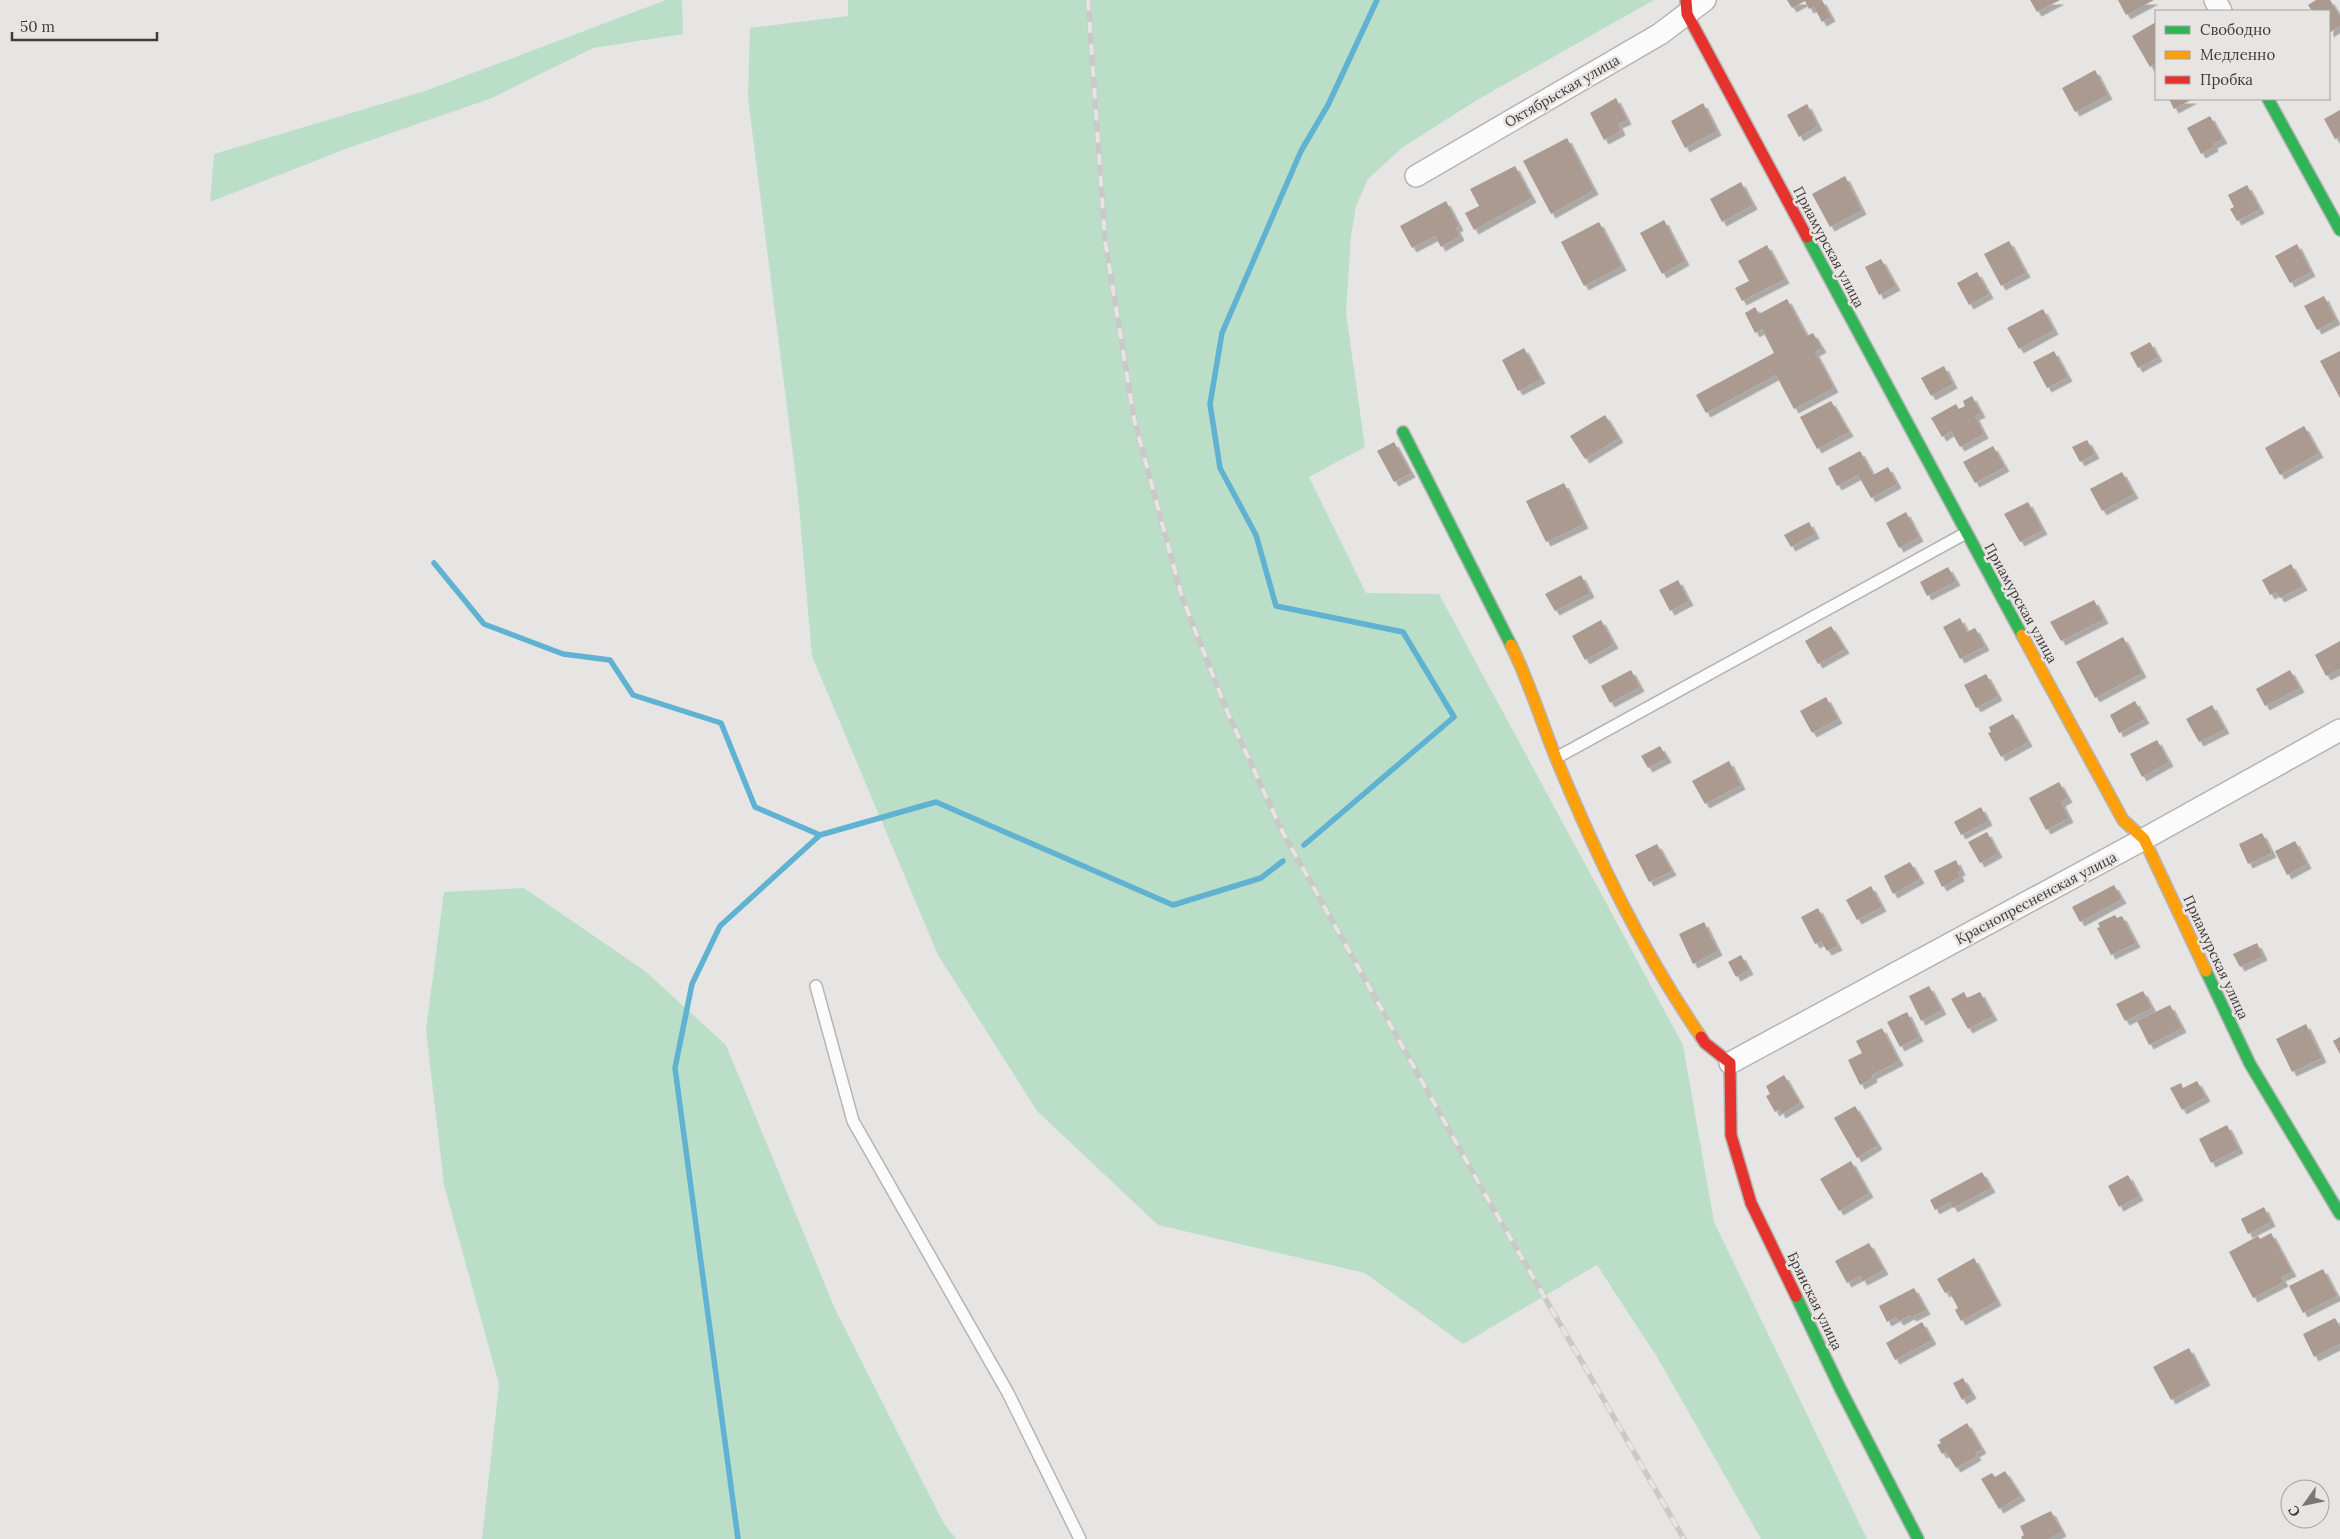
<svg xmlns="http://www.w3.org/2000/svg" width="2340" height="1539" font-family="Lora,serif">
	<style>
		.green { fill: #badec8 }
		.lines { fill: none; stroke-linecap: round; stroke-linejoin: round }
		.stream { stroke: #5fb2d1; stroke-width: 5.5 }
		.building { fill: #aa9a8f; filter: url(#shadow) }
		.lane-casing { stroke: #b6b4b3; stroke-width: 14 }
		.street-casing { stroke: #b6b4b3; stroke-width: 24 }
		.fast-casing { stroke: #b6b4b3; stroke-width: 14 }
		.slow-casing { stroke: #b6b4b3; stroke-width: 14 }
		.jam-casing { stroke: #b6b4b3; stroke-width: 14 }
		.lane { stroke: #fbfbfb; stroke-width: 11 }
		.street { stroke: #fbfbfb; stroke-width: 21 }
		.fast { stroke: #30b455; stroke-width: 11 }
		.slow { stroke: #ff9f0a; stroke-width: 11 }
		.jam { stroke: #e5322d; stroke-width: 11 }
		.rail-casing { stroke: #cac9c9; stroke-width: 5.5 }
		.rail { stroke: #e8e4e2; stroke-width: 4; stroke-dasharray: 11; stroke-linecap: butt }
		.labels { text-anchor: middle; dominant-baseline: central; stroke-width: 5; stroke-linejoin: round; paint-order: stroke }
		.street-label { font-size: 14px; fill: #3e3c3b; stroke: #e8e4e2 }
	</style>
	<defs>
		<filter id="shadow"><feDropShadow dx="4.5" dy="4.5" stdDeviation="0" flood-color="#0004"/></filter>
	</defs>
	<rect width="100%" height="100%" fill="#e7e5e3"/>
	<!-- green -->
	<path class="green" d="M 666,0 L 682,0 L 683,34 L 593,48 L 492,98 L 348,148 L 210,202 L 214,154 L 425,91 Z
		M 848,0 L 1654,0 L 1477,100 L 1403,147 L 1368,179 L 1356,206 L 1351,236 L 1346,313 L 1365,447 L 1309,477 L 1366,593 L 1439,594 L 1683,1045 L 1714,1222 L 1867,1539 L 1761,1539 L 1657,1357 L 1597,1265 L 1463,1344 L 1365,1273 L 1158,1225 L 1037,1111 L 938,955 L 812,656 L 798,495 L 748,98 L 750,28 L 848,16 Z
		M 524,888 L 645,971 L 726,1045 L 835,1309 L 943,1522 L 956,1539 L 482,1539 L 499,1384 L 444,1185 L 426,1030 L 444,892 Z"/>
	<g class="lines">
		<!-- stream -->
		<path class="stream" d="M 434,563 L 484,624 L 563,654 L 610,660 L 633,695 L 721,723 L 755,807 L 820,835
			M 1304,845 L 1454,717 L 1403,632 L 1276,606 L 1256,535 L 1220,468 L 1210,404 L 1222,333 L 1301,151 L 1328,105 L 1377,0
			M 738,1539 L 675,1068 L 692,984 L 720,926 L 820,835 L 936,802 L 1173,905 L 1261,878 L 1283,861"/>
	</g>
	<!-- building -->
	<path class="building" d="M 1787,0 L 1822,0 L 1831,17 L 1822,22 L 1814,7 L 1809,9 L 1805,1 L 1792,8 Z
		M 2030,0 L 2060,0 L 2037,12 Z
		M 2118,0 L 2154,0 L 2126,15 Z
		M 2316,0 L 2330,0 L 2340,16 L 2340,26 L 2329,33 L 2329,11 L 2312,11 L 2308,5 Z
		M 2156,22 L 2156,63 L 2150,67 L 2132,36 Z
		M 2095,70 L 2108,95 L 2075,112 L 2062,88 Z
		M 1616,98 L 1627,120 L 1618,124 L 1621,131 L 1604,140 L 1590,113 Z
		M 2169,99 L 2193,99 L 2174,109 Z
		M 1703,103 L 1717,131 L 1685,148 L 1671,121 Z
		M 1807,104 L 1818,126 L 1799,137 L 1787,115 Z
		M 2340,110 L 2340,137 L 2335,139 L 2324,119 Z
		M 2210,116 L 2223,139 L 2213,144 L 2214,147 L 2201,154 L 2187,128 Z
		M 1567,138 L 1594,190 L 1551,214 L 1523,161 Z
		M 1515,166 L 1532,198 L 1474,230 L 1465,213 L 1479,206 L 1470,189 Z
		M 1845,176 L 1862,210 L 1830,227 L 1812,194 Z
		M 1741,182 L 1753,205 L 1722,222 L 1710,199 Z
		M 2247,185 L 2260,209 L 2237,221 L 2230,209 L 2234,207 L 2228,195 Z
		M 1446,201 L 1459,226 L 1456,228 L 1460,236 L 1441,247 L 1435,236 L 1412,248 L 1400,226 Z
		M 1664,220 L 1685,261 L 1662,274 L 1640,233 Z
		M 1599,222 L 1622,266 L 1584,286 L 1561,242 Z
		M 2009,241 L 2026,273 L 2001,286 L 1984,254 Z
		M 2297,244 L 2311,272 L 2290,283 L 2275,256 Z
		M 1767,245 L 1785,279 L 1742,301 L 1735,288 L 1749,281 L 1738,261 Z
		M 1881,259 L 1896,286 L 1879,295 L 1865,267 Z
		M 1977,272 L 1989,294 L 1969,305 L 1957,283 Z
		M 2324,296 L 2336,320 L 2317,330 L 2304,306 Z
		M 1787,299 L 1807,336 L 1813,333 L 1822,348 L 1815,352 L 1834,388 L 1794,409 L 1776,375 L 1706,413 L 1696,395 L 1774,353 L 1762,329 L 1755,333 L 1745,313 L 1755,307 L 1759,314 Z
		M 2043,309 L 2054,330 L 2019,349 L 2007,328 Z
		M 2150,342 L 2158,357 L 2138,368 L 2130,353 Z
		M 1524,348 L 1541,379 L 1518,391 L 1502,360 Z
		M 2054,351 L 2068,377 L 2047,388 L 2033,362 Z
		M 2340,351 L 2340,398 L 2320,361 Z
		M 1944,366 L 1953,384 L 1931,396 L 1921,378 Z
		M 1972,396 L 1981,413 L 1975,416 L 1984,434 L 1960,447 L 1951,431 L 1942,437 L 1931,418 L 1956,404 L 1959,409 L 1965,406 L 1963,401 Z
		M 1831,401 L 1849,432 L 1817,449 L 1800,417 Z
		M 1605,415 L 1619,438 L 1585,459 L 1570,436 Z
		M 2304,426 L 2319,453 L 2280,475 L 2265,448 Z
		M 2087,440 L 2095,454 L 2080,462 L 2072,447 Z
		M 1394,442 L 1411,473 L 1394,482 L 1377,451 Z
		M 1993,446 L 2005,467 L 1975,483 L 1963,462 Z
		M 1860,451 L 1873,475 L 1888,467 L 1897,484 L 1871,498 L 1858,475 L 1837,486 L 1828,468 Z
		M 2122,472 L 2134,494 L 2102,511 L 2090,489 Z
		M 1564,483 L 1584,524 L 1546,542 L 1526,501 Z
		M 2028,502 L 2043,530 L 2020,542 L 2004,514 Z
		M 1906,512 L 1919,537 L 1899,548 L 1886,523 Z
		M 1809,522 L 1815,534 L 1791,547 L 1784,535 Z
		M 2291,564 L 2303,586 L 2280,598 L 2276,592 L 2270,595 L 2262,580 Z
		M 1948,567 L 1956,581 L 1927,596 L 1920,582 Z
		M 1581,575 L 1590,593 L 1555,611 L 1545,594 Z
		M 1678,580 L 1689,601 L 1670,611 L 1659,590 Z
		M 2094,600 L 2104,619 L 2061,641 L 2050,622 Z
		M 1960,618 L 1967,632 L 1975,628 L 1985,646 L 1960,659 L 1943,627 Z
		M 1601,620 L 1614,644 L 1585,660 L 1572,636 Z
		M 1831,626 L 1845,649 L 1818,664 L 1805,641 Z
		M 2123,637 L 2142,673 L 2095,698 L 2076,662 Z
		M 2340,641 L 2340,669 L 2326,676 L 2315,655 Z
		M 1631,670 L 1640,687 L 1610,703 L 1601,686 Z
		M 2290,670 L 2300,688 L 2265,706 L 2256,689 Z
		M 1986,674 L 1998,696 L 1976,708 L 1964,685 Z
		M 1826,697 L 1838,719 L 1812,733 L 1800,711 Z
		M 2135,701 L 2145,719 L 2119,733 L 2110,715 Z
		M 2212,705 L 2225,729 L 2199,742 L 2186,719 Z
		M 2013,714 L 2028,742 L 2001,757 L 1988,733 L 1991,732 L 1989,727 Z
		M 2157,740 L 2169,762 L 2142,777 L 2130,754 Z
		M 1660,746 L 1667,758 L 1648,768 L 1641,756 Z
		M 1729,761 L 1741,785 L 1705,804 L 1692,781 Z
		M 2059,782 L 2068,798 L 2061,802 L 2069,818 L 2046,830 L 2029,798 Z
		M 1981,807 L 1988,821 L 1961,835 L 1954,822 Z
		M 1987,832 L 1998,853 L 1980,863 L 1968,842 Z
		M 2262,833 L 2272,853 L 2248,864 L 2239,844 Z
		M 2295,841 L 2307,864 L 2287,875 L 2275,851 Z
		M 1657,844 L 1672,871 L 1649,882 L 1635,855 Z
		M 1956,860 L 1961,871 L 1958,872 L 1960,877 L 1942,887 L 1934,871 Z
		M 1910,862 L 1920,879 L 1893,894 L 1884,876 Z
		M 2114,885 L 2122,899 L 2080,922 L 2072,907 Z
		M 1871,886 L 1882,907 L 1857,920 L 1846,900 Z
		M 1818,908 L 1838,946 L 1827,951 L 1821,941 L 1815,944 L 1801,917 Z
		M 2115,915 L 2117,918 L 2122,916 L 2136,943 L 2111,955 L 2097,928 L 2100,927 L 2098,923 Z
		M 1704,922 L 1718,951 L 1693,964 L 1679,934 Z
		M 2257,943 L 2263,956 L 2240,967 L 2233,954 Z
		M 1741,955 L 1749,970 L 1736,977 L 1728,962 Z
		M 1929,986 L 1942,1010 L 1921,1021 L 1909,996 Z
		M 2143,991 L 2152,1008 L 2125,1021 L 2116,1004 Z
		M 1964,992 L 1967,998 L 1980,992 L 1993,1016 L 1968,1029 L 1951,999 Z
		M 2170,1005 L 2182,1028 L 2149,1045 L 2137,1021 Z
		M 1907,1012 L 1919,1037 L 1900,1047 L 1887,1022 Z
		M 2306,1024 L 2322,1058 L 2292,1072 L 2276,1039 Z
		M 1882,1028 L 1899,1061 L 1872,1075 L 1873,1078 L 1860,1085 L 1848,1060 L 1862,1053 L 1856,1041 Z
		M 2340,1037 L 2340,1054 L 2333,1041 Z
		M 1784,1075 L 1800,1103 L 1781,1114 L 1779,1109 L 1775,1112 L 1766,1096 L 1770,1094 L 1766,1086 Z
		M 2197,1081 L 2206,1097 L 2182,1110 L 2170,1088 L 2181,1083 L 2183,1088 Z
		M 1855,1106 L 1878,1145 L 1857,1158 L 1834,1118 Z
		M 2227,1125 L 2239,1149 L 2211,1163 L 2199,1139 Z
		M 1851,1161 L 1869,1193 L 1839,1211 L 1820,1179 Z
		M 1982,1172 L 1991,1188 L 1953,1208 L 1950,1202 L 1935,1210 L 1930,1200 Z
		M 2128,1175 L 2139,1196 L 2119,1207 L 2108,1186 Z
		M 2264,1207 L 2271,1222 L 2248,1234 L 2241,1219 Z
		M 2271,1233 L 2292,1272 L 2281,1277 L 2284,1282 L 2253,1298 L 2229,1252 L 2258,1236 L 2260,1239 Z
		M 1869,1243 L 1884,1270 L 1863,1281 L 1860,1276 L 1847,1283 L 1835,1261 Z
		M 1974,1258 L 1997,1301 L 1961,1321 L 1955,1310 L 1958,1308 L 1949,1291 L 1945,1293 L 1937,1279 Z
		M 2323,1269 L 2337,1296 L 2303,1313 L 2289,1286 Z
		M 1914,1288 L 1926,1310 L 1912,1317 L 1910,1315 L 1899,1321 L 1896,1317 L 1887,1322 L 1879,1306 Z
		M 2335,1318 L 2340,1327 L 2340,1344 L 2314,1357 L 2303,1334 Z
		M 1922,1322 L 1932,1340 L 1895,1360 L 1886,1343 Z
		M 2189,1348 L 2206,1381 L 2171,1400 L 2153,1367 Z
		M 1963,1378 L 1972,1394 L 1962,1400 L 1953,1383 Z
		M 1967,1423 L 1982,1449 L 1975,1453 L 1977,1456 L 1956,1468 L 1946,1452 L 1942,1454 L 1937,1445 L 1941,1443 L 1939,1440 Z
		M 2005,1471 L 2021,1496 L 1999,1509 L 1981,1479 L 1992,1473 L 1995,1477 Z
		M 2051,1511 L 2062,1532 L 2048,1539 L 2022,1539 L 2021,1537 L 2024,1535 L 2020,1526 Z"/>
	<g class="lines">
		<defs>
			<path id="lane" d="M 1556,758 L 1966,533
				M 816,986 L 853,1121 L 1008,1393 L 1080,1539"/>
			<path id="street" d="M 2215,0 L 2221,11
				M 1416,176 L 1660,34 L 1705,0
				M 1730,1063 L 2144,839 L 2340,730"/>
			<path id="fast" d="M 2268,99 L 2340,230
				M 1807,237 L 2022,635
				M 1403,432 L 1511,645
				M 2206,971 L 2250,1064 L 2340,1214
				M 1796,1296 L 1841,1390 L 1918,1539"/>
			<path id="slow" d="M 2022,635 L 2123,820 L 2144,839 L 2206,971
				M 1511,645 C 1529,681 1541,721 1556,758 C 1596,855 1641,950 1701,1037"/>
			<path id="jam" d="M 1686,0 L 1687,14 L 1807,237
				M 1701,1037 L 1705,1043 L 1730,1063 L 1731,1135 L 1751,1203 L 1796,1296"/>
		</defs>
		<!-- lane casing -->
		<use href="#lane" class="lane-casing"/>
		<!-- street casing -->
		<use href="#street" class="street-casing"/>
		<!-- fast casing -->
		<use href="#fast" class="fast-casing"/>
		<!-- slow casing -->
		<use href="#slow" class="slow-casing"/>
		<!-- jam casing -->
		<use href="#jam" class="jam-casing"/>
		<!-- lane -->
		<use href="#lane" class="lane"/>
		<!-- street -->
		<use href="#street" class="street"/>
		<!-- fast -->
		<use href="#fast" class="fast"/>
		<!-- slow -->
		<use href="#slow" class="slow"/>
		<!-- jam -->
		<use href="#jam" class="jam"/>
		<defs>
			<path id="rail" d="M 1088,0 L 1105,240 L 1134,419 L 1182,597 L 1229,716 L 1282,831 L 1481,1187 L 1684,1539"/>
		</defs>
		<!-- rail casing -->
		<use href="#rail" class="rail-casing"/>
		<!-- rail -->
		<use href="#rail" class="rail"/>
	</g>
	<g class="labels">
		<!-- street labels -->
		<g class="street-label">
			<text transform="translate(1562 91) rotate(-30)">Октябрьская улица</text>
			<text transform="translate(1829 247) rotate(62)">Приамурская улица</text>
			<text transform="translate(2021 603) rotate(61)">Приамурская улица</text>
			<text transform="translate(2036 898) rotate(-28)">Краснопресненская улица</text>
			<text transform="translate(2216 957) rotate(65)">Приамурская улица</text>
			<text transform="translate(1815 1301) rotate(64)">Брянская улица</text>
		</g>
	</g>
	<!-- legend -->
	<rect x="2155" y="10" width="175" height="90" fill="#e8e4e2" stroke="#a4a19f"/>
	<rect x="2165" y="26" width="25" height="8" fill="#30b455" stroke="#a4a19f"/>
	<text x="2200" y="35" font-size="15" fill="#3e3c3b">Свободно</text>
	<rect x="2165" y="51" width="25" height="8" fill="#ff9f0a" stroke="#a4a19f"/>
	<text x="2200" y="60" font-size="15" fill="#3e3c3b">Медленно</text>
	<rect x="2165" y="76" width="25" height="8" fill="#e5322d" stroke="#a4a19f"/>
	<text x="2200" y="85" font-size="15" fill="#3e3c3b">Пробка</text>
	<!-- north arrow -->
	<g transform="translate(2305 1504) rotate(237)"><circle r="24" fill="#e8e4e2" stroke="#a4a19f"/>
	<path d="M0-4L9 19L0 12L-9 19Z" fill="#797776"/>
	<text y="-8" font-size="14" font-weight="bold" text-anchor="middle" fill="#3e3c3b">С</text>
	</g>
	<!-- scale -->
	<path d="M12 32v8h145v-8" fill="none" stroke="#3e3c3b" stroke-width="2.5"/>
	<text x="20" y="32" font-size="15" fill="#3e3c3b" stroke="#e8e4e2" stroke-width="4" paint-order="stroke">50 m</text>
</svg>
